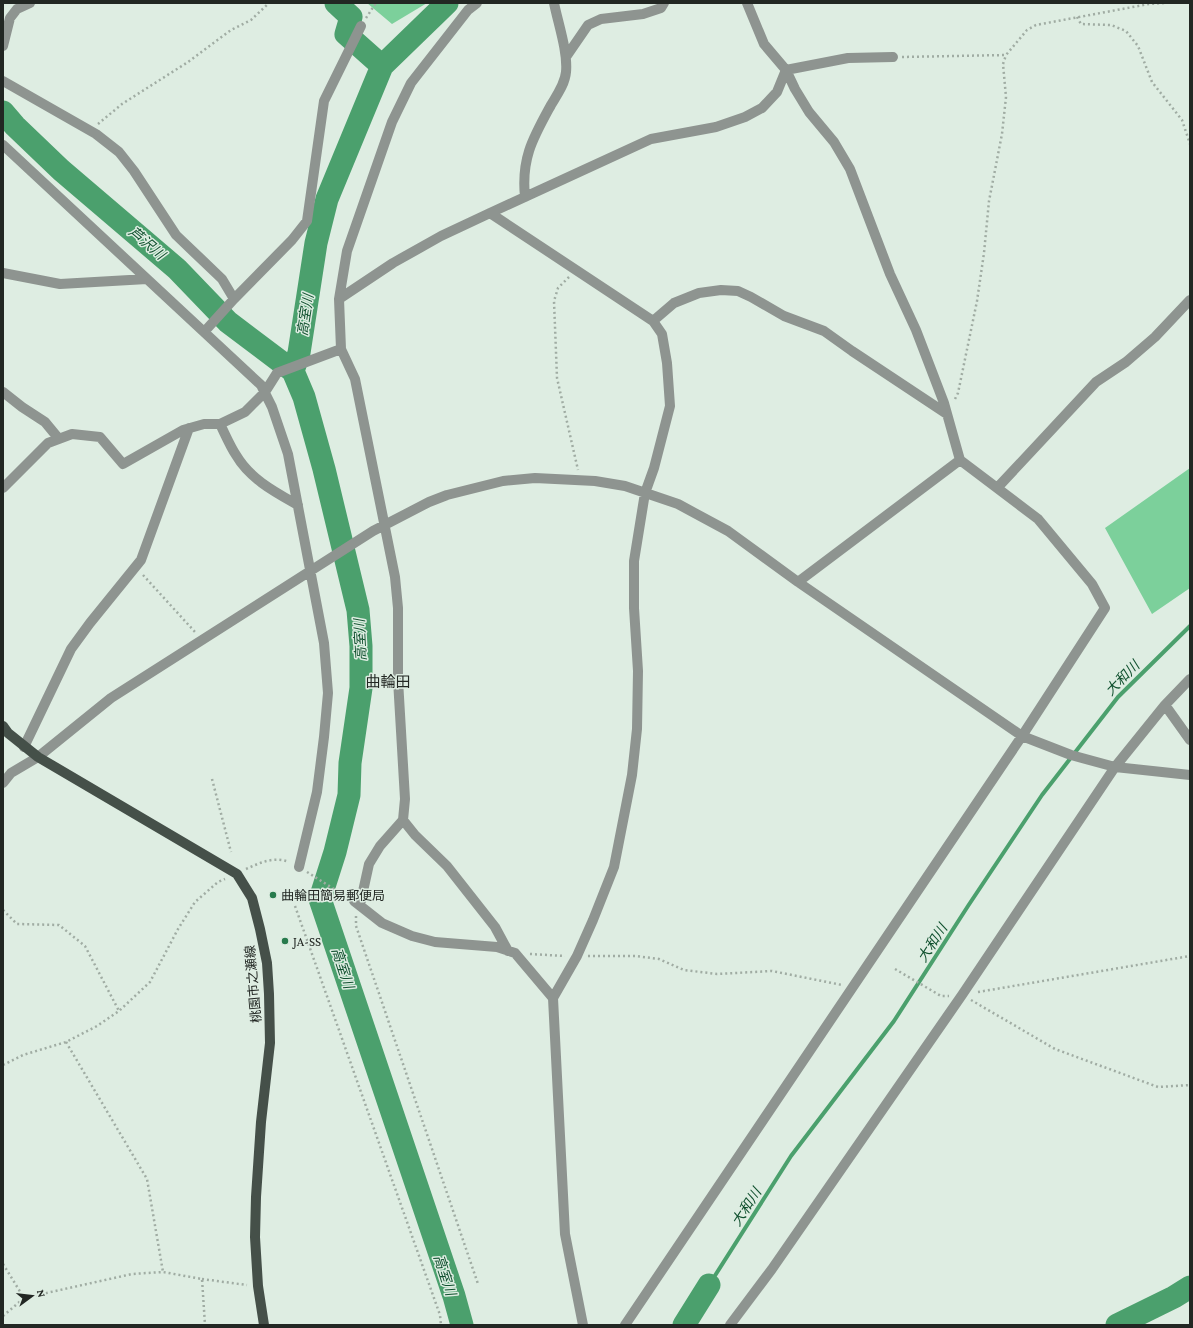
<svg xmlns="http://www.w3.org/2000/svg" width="1193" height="1328" font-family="'Crimson Pro','Noto Sans JP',serif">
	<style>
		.forest { fill: #7cd09b }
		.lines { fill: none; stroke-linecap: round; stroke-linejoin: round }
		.stream { stroke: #4ba06d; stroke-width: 4 }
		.river { stroke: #4ba06d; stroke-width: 23 }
		.path { stroke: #a0aca3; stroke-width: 2.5; stroke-dasharray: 2 3; stroke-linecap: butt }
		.minor { stroke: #8e9490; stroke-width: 10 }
		.major { stroke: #455049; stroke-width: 10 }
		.poi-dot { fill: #287b4d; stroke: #deede2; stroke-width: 1.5 }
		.labels { text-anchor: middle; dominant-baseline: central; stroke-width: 3; stroke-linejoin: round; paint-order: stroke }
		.poi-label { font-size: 13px; fill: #222723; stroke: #deede2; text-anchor: start }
		.street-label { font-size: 13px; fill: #222723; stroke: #deede2 }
		.water-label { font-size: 14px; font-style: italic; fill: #11512f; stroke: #deede2 }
		.quarter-label { font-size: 15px; fill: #222723; stroke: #deede2 }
	</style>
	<rect width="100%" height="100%" fill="#deede2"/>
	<!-- forest -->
	<path class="forest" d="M 367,3 L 427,3 L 392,24 Z
		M 1190,468 L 1190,588 L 1152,614 L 1105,528 Z"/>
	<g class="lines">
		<!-- stream -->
		<path class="stream" d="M 709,1285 L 791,1156 L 894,1021 L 968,906 L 1042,795 L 1118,697 L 1190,626"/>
		<!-- river -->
		<path class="river" d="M 336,3 L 351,17 L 346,34 L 382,66
			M 447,3 L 382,66 L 327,199 L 316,243 L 299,353 L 293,371 L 304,397 L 324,469 L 358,610 L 361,646 L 361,688 L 350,763 L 349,795 L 335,852 L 320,899 L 454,1296 L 462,1325
			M 3,112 L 15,126 L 61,170 L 177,269 L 228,322 L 293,371
			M 684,1325 L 709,1285
			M 1117,1325 L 1174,1297 L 1190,1287"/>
		<!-- path -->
		<path class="path" d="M 1077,17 L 1081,24 L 1111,25 L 1126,31 L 1138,46 L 1152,82 L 1182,120 L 1190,144
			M 366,18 L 376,3
			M 902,57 L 1006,55 L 1027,30 L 1036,25 L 1149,4 L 1165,3
			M 98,124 L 122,104 L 188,62 L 231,30 L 251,20 L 269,3
			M 569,277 L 558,288 L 554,301 L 557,378 L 578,470
			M 955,399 L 958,393 L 977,301 L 984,253 L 989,201 L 1002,134 L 1006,97 L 1003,64 L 1006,55
			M 143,575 L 195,632
			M 212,779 L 231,852
			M 246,869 C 260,863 273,856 289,862
			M 307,872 L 345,896
			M 295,906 L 440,1315 L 441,1325
			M 3,910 L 17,924 L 59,925 L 85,946 L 119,1011
			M 356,916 L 356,926 L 478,1284
			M 530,954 L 565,956
			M 588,956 L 636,956 L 659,959 L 684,970 L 717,974 L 772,971 L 842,985
			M 895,969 L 941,996 L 949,996
			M 978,992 L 1190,956
			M 971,1000 L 1055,1049 L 1158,1087 L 1190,1085
			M 66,1042 L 147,1179 L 163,1272
			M 3,1065 L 23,1055 L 66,1042 L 97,1026 L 119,1011 L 150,982 L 178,929 L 195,902 L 218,882 L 225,879
			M 3,1264 L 24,1298
			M 202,1279 L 247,1285
			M 3,1316 L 24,1298 L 132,1274 L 163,1272 L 202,1279 L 205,1325"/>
		<!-- minor -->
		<path class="minor" d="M 3,46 L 10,18 L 17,9 L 30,3
			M 566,57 L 588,25 L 601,19 L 643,14 L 661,8 L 664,3
			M 3,81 L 96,134 L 119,152 L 134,171 L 176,235 L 222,279 L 234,299
			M 3,145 L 261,385 L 272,407 L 288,454 L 324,643 L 328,693 L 324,737 L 317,792 L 299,867
			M 525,197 C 521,158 533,138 551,105 C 557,95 565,84 566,72 C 568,52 558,23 554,3
			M 490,213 L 653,321 L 662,334 L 667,363 L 670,406 L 654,468 L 645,493 L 634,561 L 634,608 L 638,671 L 637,729 L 632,775 L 614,867 L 593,920 L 577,956 L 553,998
			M 3,273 L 60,284 L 147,279
			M 339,299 L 393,263 L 441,236 L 490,213 L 651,139 L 716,127 L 745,117 L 762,108 L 777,92 L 786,70 L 848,58 L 893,57
			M 653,321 L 674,303 L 699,293 L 721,290 L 738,291 L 751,297 L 784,316 L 824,331 L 852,351 L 947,414
			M 204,332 L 234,299 L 292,240 L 307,221 L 324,101 L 361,26
			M 3,392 L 22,407 L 45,422 L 59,439
			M 220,424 C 225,434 230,446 236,455 C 250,479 275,492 298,505
			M 998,487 L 1096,382 L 1126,362 L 1155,337 L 1190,300
			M 3,488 L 48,443 L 72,434 L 100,437 L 123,464 L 183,430 L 204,424 L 220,424 L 245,412 L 265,392 L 277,373 L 341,349
			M 798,582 L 960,460
			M 1165,705 L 1190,740
			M 24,747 L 71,649 L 90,623 L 141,560 L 189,428
			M 3,783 L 11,773 L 38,757 L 111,698 L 373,531 L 429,502 L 447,495 L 503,481 L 535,478 L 595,481 L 625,486 L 678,504 L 728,531 L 798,582 L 1022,736 L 1071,755 L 1115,767 L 1190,775
			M 403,820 L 415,835 L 447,866 L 495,927 L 508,951
			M 354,901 L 382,923 L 412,936 L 435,942 L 497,947 L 515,953 L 553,998 L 565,1234 L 583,1325
			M 360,905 L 369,864 L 380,846 L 403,820 L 405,799 L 398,680 L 398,608 L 395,577 L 355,379 L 341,349 L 339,299 L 347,251 L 392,122 L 411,83 L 468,10 L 477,3
			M 625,1325 L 1022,736 L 1105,608 L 1092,584 L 1038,519 L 960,460 L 944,403 L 916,330 L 890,274 L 850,169 L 834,142 L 809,112 L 795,89 L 786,70 L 764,44 L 747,3
			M 730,1325 L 772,1269 L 962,995 L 1115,767 L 1165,705 L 1190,679"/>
		<!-- major -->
		<path class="major" d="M 3,726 L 8,733 L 38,757 L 237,874 L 252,898 L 260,929 L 267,963 L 269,994 L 270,1043 L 261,1122 L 256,1197 L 255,1237 L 258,1286 L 264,1325"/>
	</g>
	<!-- markers -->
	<g class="poi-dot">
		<circle cx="273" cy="895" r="4"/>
		<circle cx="285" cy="941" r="4"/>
	</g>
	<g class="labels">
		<!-- poi labels -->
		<g class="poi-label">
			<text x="281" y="895">曲輪田簡易郵便局</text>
			<text x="293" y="941">JA-SS</text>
		</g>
		<!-- street labels -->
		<g class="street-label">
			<text transform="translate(253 984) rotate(-95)">桃園市之瀬線</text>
		</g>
		<!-- water labels -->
		<g class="water-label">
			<text transform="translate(147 243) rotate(40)">芦沢川</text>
			<text transform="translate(305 315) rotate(-81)">高室川</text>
			<text transform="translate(360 640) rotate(-93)">高室川</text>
			<text transform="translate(1122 678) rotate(-46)">大和川</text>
			<text transform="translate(932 943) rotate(-57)">大和川</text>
			<text transform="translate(343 968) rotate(72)">高室川</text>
			<text transform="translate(746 1207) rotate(-57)">大和川</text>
			<text transform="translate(445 1275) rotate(72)">高室川</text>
		</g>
		<!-- quarter labels -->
		<g class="quarter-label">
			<text x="388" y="682">曲輪田</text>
		</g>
	</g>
	<!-- border -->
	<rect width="1193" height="1328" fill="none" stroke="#222723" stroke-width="8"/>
	<!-- north arrow -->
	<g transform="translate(32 1296) rotate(75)" stroke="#deede2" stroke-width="3" paint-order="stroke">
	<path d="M0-3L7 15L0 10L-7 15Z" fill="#222723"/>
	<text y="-6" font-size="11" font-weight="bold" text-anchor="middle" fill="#222723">N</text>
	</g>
</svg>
